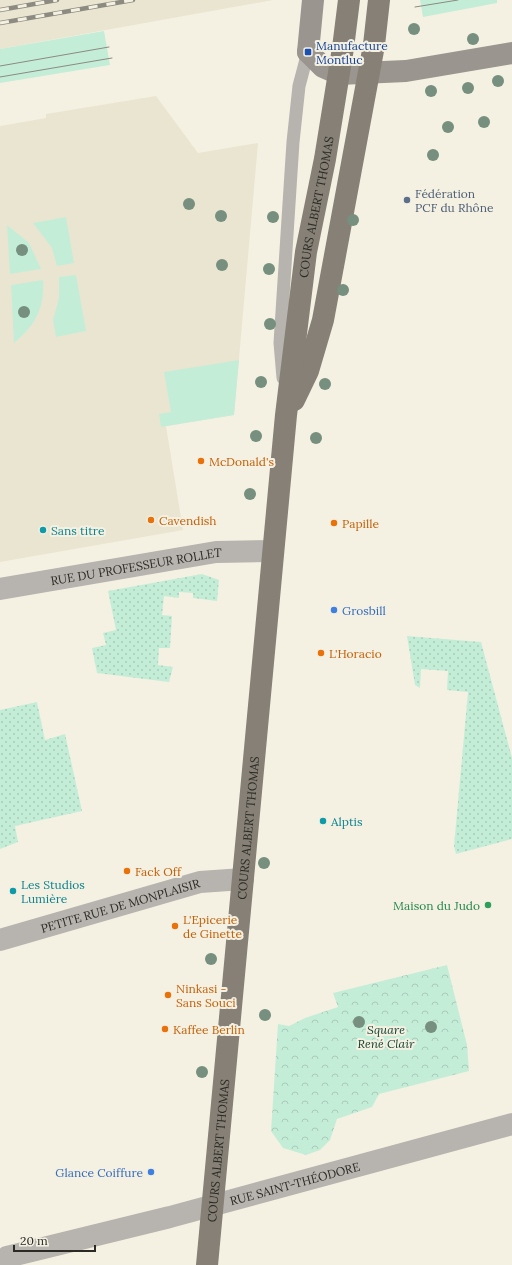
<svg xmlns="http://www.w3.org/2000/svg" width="512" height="1265" font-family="Lora,serif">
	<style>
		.built { fill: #eae5d0 }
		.grass { fill: #c4edd8 }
		.park { fill: url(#park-crowns) }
		.garden { fill: url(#garden-dots) }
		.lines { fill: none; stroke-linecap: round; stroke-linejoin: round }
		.lane { stroke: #b7b3ae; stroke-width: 13 }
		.street { stroke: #b7b3ae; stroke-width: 22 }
		.secondary { stroke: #9a958e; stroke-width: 22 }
		.primary { stroke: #868076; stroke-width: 22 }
		.tram { stroke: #8c8a81; stroke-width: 1 }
		.rail-casing { stroke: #8c8a81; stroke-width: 4.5 }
		.rail { stroke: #f4f1e3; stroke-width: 3; stroke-dasharray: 9; stroke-linecap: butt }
		.secondary-bridge { stroke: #9a958e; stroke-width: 22 }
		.primary-bridge { stroke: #868076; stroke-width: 22 }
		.tree { fill: #778f7e }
		.transit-dot { fill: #1a4fb4; stroke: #f4f1e3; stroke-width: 1.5 }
		.service-dot { fill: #5c6f8a; stroke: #f4f1e3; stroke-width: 1.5 }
		.food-dot { fill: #e8710a; stroke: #f4f1e3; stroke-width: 1.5 }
		.culture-dot { fill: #0f9aa8; stroke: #f4f1e3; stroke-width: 1.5 }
		.shop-dot { fill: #3f7fe0; stroke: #f4f1e3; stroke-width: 1.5 }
		.leisure-dot { fill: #2e9e5b; stroke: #f4f1e3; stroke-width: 1.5 }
		.labels { text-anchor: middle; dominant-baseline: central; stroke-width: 4; stroke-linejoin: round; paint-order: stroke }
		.transit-label { font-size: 12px; fill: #164399; stroke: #f4f1e3; text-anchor: start }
		.service-label { font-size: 12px; fill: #4e5e75; stroke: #f4f1e3; text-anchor: start }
		.street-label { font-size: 12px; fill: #2a2924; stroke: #f4f1e3 }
		.food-label { font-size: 12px; fill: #c56008; stroke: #f4f1e3; text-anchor: start }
		.culture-label { font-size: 12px; fill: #0d838f; stroke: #f4f1e3; text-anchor: start }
		.shop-label { font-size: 12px; fill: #366cbe; stroke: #f4f1e3; text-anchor: start }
		.leisure-label { font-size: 12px; fill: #27864d; stroke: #f4f1e3; text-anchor: end }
		.park-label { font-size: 12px; font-style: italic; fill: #113f2c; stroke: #f4f1e3 }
	</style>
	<defs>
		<pattern id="park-crowns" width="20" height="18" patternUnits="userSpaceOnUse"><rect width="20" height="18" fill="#c4edd8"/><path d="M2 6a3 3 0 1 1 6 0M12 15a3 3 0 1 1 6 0" fill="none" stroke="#a9cbb9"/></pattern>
		<pattern id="garden-dots" width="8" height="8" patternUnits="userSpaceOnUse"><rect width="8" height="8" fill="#c4edd8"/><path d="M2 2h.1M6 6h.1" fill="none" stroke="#a9cbb9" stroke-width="1.8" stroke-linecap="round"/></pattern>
	</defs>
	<rect width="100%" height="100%" fill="#f4f1e3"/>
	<!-- built -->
	<path class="built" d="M 0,0 L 273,0 L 0,49 Z
		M 156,96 L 198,153 L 258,143 L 234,415 L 166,426 L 183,530 L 0,562 L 0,126 L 46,118 L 46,114 Z"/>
	<!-- grass -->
	<path class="grass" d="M 420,0 L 497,0 L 497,3 L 423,17 Z
		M 104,31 L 110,65 L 0,83 L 0,49 Z
		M 66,217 L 74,263 L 57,266 L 52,248 L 33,223 Z
		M 7,225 L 29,243 L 41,269 L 10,274 Z
		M 76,275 L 86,331 L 56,337 L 53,320 L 59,298 L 59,277 Z
		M 43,280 C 45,308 35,326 14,343 L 11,285 Z
		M 239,360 L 234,415 L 161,427 L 159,414 L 171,412 L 164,372 Z"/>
	<!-- park -->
	<path class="park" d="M 447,965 L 467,1045 L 469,1071 L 379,1094 L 372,1107 L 337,1119 L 330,1140 L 320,1150 L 306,1155 L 283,1148 L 271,1131 L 278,1024 L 289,1026 L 305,1018 L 338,1007 L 333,993 Z"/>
	<!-- garden -->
	<path class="garden" d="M 202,574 L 219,580 L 217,601 L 193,598 L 193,593 L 179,592 L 179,598 L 164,596 L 162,615 L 172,616 L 170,648 L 159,648 L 158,665 L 173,667 L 169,682 L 97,673 L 92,648 L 106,645 L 103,633 L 116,630 L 108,591 Z
		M 407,636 L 481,642 L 512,758 L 512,839 L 456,854 L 454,846 L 468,692 L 447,690 L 448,671 L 421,669 L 420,688 L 415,685 Z
		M 37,702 L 45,740 L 65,734 L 82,811 L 15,826 L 18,842 L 0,849 L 0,710 Z"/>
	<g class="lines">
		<!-- lane -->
		<path class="lane" d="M 283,378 L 280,343 L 293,142 L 299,86 L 308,52"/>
		<!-- street -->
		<g class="street">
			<path id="s1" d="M 0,589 L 216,552 L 272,551"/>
			<path id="s2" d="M 0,940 L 200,882 L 243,879"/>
			<path id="s3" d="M 7,1257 L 170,1217 L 512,1124"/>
		</g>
		<!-- secondary -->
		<path class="secondary" d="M 308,52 L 323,67 L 339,74 L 406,71 L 512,53"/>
		<!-- primary -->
		<g class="primary">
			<path d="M 294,400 L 308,371 L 323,320 L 374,45"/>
			<path id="s4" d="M 207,1265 L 286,415 L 306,252 L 325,159 L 343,48"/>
		</g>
		<!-- tram -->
		<path class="tram" d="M 415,7 L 458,0
			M 0,66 L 109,47
			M 0,77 L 112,58"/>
		<defs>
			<path id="rail" d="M 0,10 L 57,0
				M 0,23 L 133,0"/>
		</defs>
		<!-- rail casing -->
		<use href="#rail" class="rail-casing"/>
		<!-- rail -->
		<use href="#rail" class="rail"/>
		<!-- secondary-bridge -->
		<path class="secondary-bridge" d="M 308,52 L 313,0"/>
		<!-- primary-bridge -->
		<path class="primary-bridge" d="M 374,45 L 379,0
			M 343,48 L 349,0"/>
	</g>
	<!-- trees -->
	<g class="tree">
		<circle cx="414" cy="29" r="6"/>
		<circle cx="473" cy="39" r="6"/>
		<circle cx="498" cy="81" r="6"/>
		<circle cx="468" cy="88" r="6"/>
		<circle cx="431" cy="91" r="6"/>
		<circle cx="484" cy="122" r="6"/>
		<circle cx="448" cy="127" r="6"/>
		<circle cx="433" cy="155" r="6"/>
		<circle cx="189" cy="204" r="6"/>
		<circle cx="221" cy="216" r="6"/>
		<circle cx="273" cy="217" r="6"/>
		<circle cx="353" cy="220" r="6"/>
		<circle cx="22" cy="250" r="6"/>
		<circle cx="222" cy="265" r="6"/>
		<circle cx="269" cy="269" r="6"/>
		<circle cx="343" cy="290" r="6"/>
		<circle cx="24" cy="312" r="6"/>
		<circle cx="270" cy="324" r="6"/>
		<circle cx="261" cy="382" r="6"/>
		<circle cx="325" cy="384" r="6"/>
		<circle cx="256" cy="436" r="6"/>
		<circle cx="316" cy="438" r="6"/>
		<circle cx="250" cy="494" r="6"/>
		<circle cx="264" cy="863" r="6"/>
		<circle cx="211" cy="959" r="6"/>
		<circle cx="265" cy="1015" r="6"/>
		<circle cx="359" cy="1022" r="6"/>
		<circle cx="431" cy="1027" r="6"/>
		<circle cx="202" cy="1072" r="6"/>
	</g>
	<!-- markers -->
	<rect class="transit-dot" x="304" y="48" width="8" height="8" rx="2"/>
	<circle class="service-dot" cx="407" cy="200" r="4"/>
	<g class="food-dot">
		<circle cx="201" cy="461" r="4"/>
		<circle cx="151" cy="520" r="4"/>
		<circle cx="334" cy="523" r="4"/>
		<circle cx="321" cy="653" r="4"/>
		<circle cx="127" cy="871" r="4"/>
		<circle cx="175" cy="926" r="4"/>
		<circle cx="168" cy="995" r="4"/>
		<circle cx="165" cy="1029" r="4"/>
	</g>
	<g class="culture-dot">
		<circle cx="43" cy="530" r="4"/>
		<circle cx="323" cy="821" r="4"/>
		<circle cx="13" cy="891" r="4"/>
	</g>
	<g class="shop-dot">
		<circle cx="334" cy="610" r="4"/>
		<circle cx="151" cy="1172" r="4"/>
	</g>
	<circle class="leisure-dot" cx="488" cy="905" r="4"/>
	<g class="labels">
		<!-- transit labels -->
		<g class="transit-label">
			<text x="316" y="45">Manufacture<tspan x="316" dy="14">Montluc</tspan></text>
		</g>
		<!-- service labels -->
		<g class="service-label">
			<text x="415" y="193">Fédération<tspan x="415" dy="14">PCF du Rhône</tspan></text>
		</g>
		<!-- street labels -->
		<g class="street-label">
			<text stroke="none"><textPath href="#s4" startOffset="1064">COURS ALBERT THOMAS</textPath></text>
			<text stroke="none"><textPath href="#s1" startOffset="138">RUE DU PROFESSEUR ROLLET</textPath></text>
			<text stroke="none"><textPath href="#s4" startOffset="439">COURS ALBERT THOMAS</textPath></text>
			<text stroke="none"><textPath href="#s2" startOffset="125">PETITE RUE DE MONPLAISIR</textPath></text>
			<text stroke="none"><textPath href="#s4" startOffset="115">COURS ALBERT THOMAS</textPath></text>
			<text stroke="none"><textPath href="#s3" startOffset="297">RUE SAINT-THÉODORE</textPath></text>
		</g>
		<!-- food labels -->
		<g class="food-label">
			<text x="209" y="461">McDonald's</text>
			<text x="159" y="520">Cavendish</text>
			<text x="342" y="523">Papille</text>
			<text x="329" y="653">L'Horacio</text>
			<text x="135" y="871">Fack Off</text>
			<text x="183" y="919">L'Epicerie<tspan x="183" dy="14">de Ginette</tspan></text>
			<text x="176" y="988">Ninkasi -<tspan x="176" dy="14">Sans Souci</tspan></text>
			<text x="173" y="1029">Kaffee Berlin</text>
		</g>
		<!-- culture labels -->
		<g class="culture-label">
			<text x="51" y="530">Sans titre</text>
			<text x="331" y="821">Alptis</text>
			<text x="21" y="884">Les Studios<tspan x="21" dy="14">Lumière</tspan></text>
		</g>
		<!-- shop labels -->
		<g class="shop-label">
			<text x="342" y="610">Grosbill</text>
			<text x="143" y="1172" text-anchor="end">Glance Coiffure</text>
		</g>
		<!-- leisure labels -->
		<g class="leisure-label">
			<text x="480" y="905">Maison du Judo</text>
		</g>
		<!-- park labels -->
		<g class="park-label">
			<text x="386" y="1029">Square<tspan x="386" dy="14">René Clair</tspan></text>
		</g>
	</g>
	<!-- scale -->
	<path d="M14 1245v6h81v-6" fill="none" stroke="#2a2924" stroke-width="2"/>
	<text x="20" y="1245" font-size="12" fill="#2a2924" stroke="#f4f1e3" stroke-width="3" paint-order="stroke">20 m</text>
</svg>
